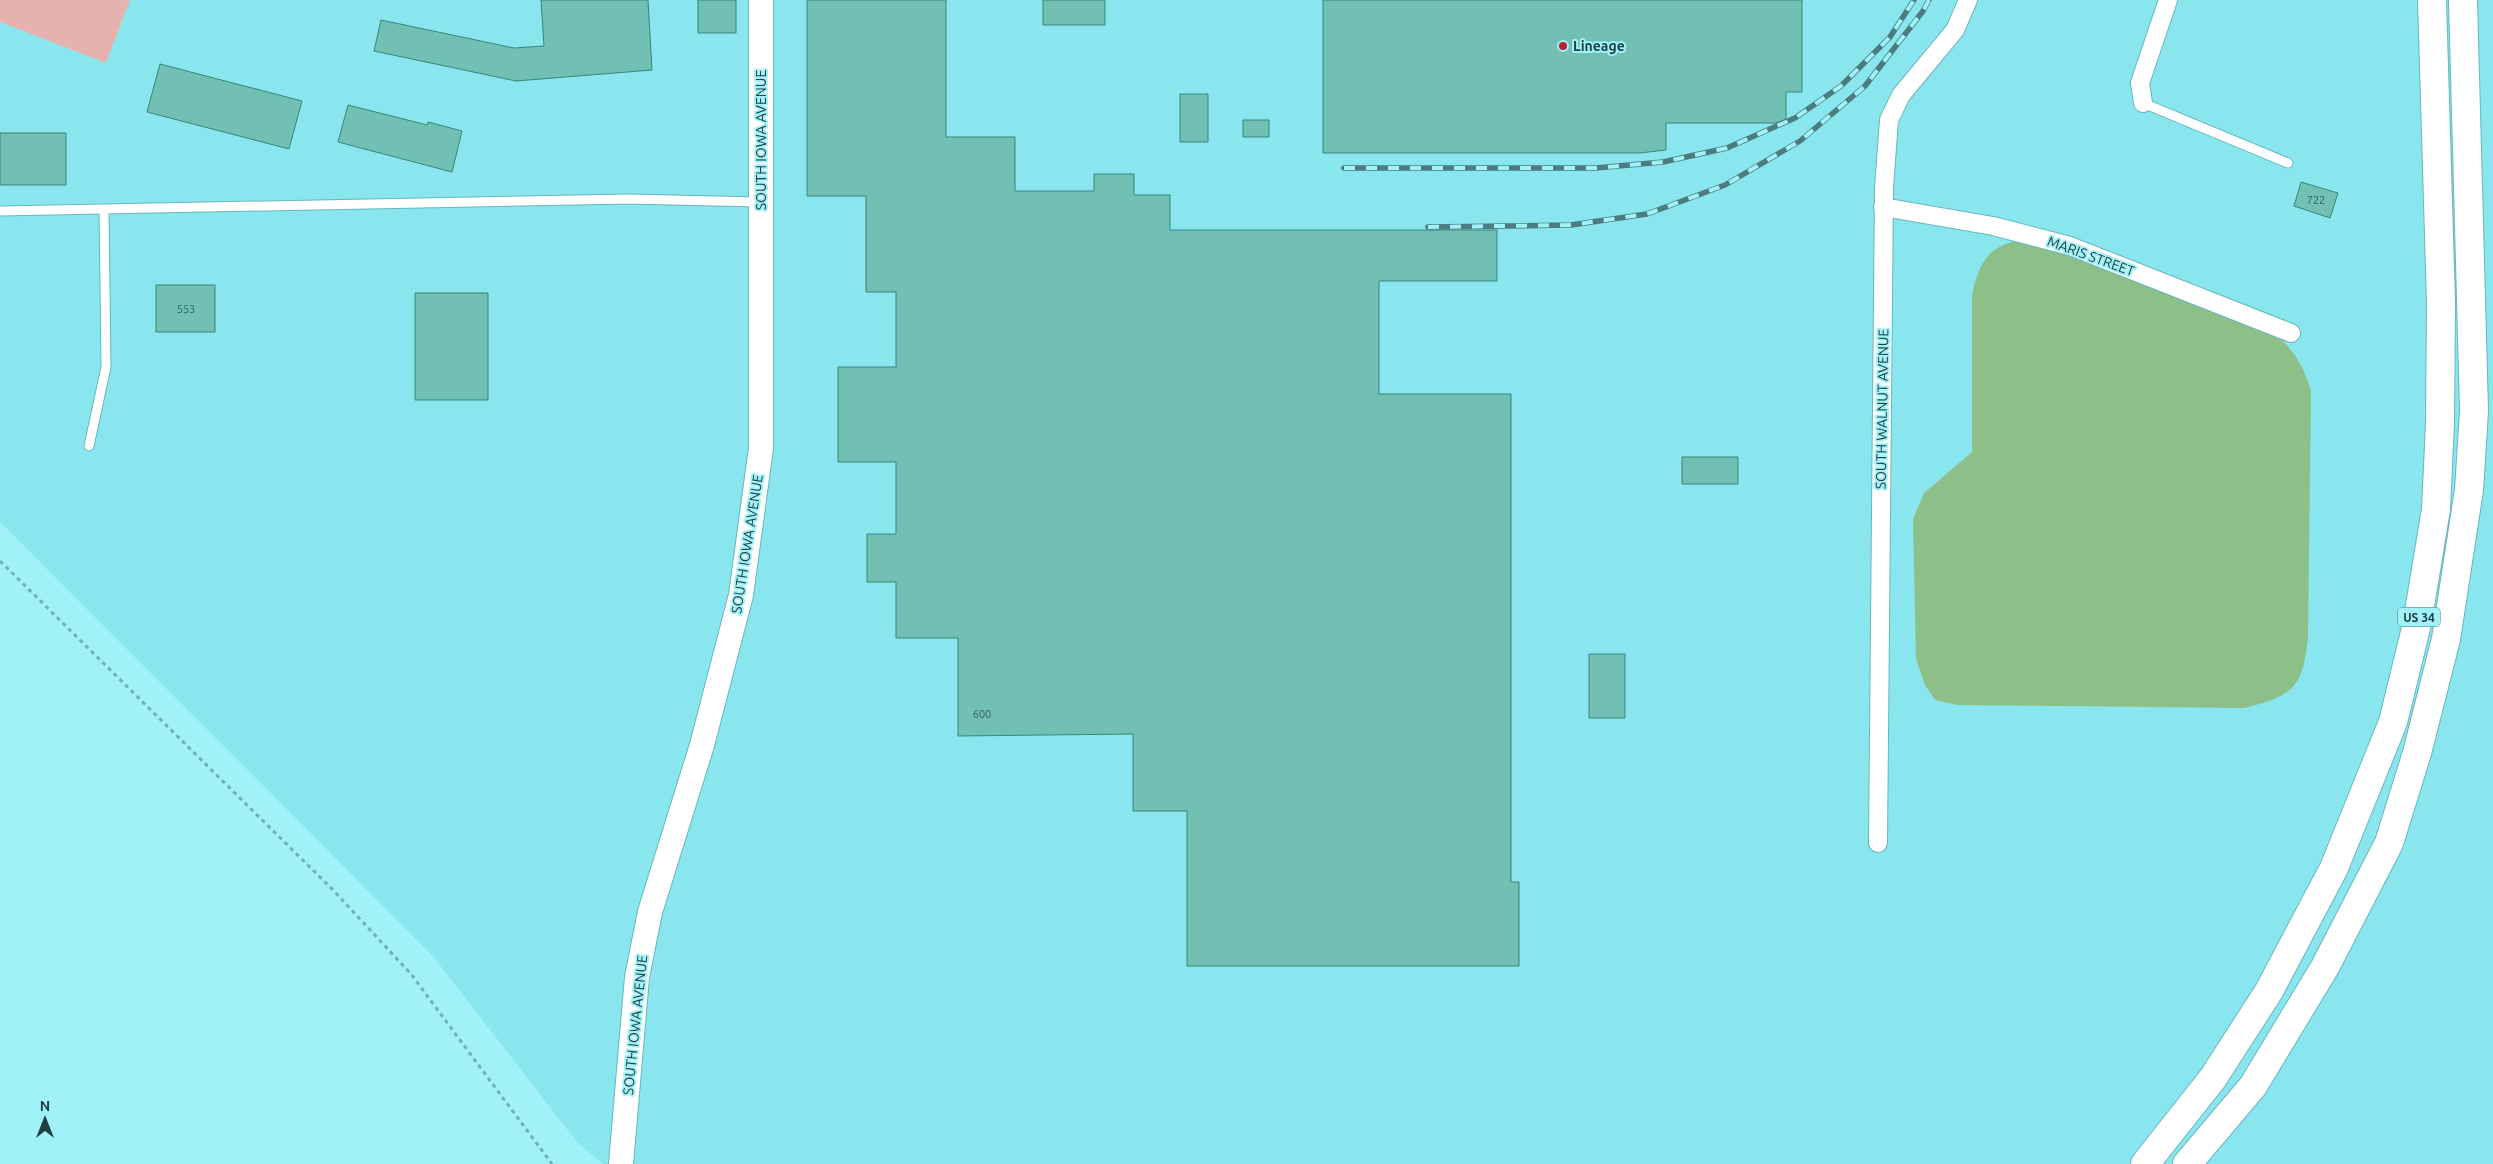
<svg xmlns="http://www.w3.org/2000/svg" width="2493" height="1164" font-family="Ubuntu,sans-serif">
	<style>
		.built { fill: #8ae6ee }
		.green { fill: #e6b2ae }
		.water { fill: #8dc089 }
		.building { fill: #72c0b3; stroke: #36867b }
		.lines { fill: none; stroke-linecap: round; stroke-linejoin: round }
		.service-casing { stroke: #67b7be; stroke-width: 11 }
		.minor-casing { stroke: #67b7be; stroke-width: 20 }
		.secondary-casing { stroke: #67b7be; stroke-width: 26 }
		.trunk-casing { stroke: #67b7be; stroke-width: 30 }
		.path { stroke: #71b0b6; stroke-width: 3; stroke-dasharray: 4 4; stroke-linecap: butt }
		.service { stroke: #fff; stroke-width: 9 }
		.minor { stroke: #fff; stroke-width: 18 }
		.secondary { stroke: #fff; stroke-width: 24 }
		.trunk { stroke: #fff; stroke-width: 28 }
		.rail-casing { stroke: #4a7c80; stroke-width: 5.5 }
		.rail { stroke: #a0f1f8; stroke-width: 4; stroke-dasharray: 11; stroke-linecap: butt }
		.poi-dot { fill: #b4232f; stroke: #a0f1f8; stroke-width: 2 }
		.labels { text-anchor: middle; dominant-baseline: central; stroke-width: 4; stroke-linejoin: round; paint-order: stroke }
		.number-label { font-size: 11px; fill: #33605f }
		.shield { fill: #a0f1f8; stroke: #457579; stroke-width: 1 }
		.shield-label { font-size: 12px; font-weight: bold; fill: #1e4043 }
		.poi-label { font-size: 14px; font-weight: bold; fill: #1e4043; stroke: #a0f1f8; text-anchor: start }
		.street-label { font-size: 14px; fill: #1e4043; stroke: #a0f1f8 }
	</style>
	<rect width="100%" height="100%" fill="#a0f1f8"/>
	<!-- built -->
	<path class="built" d="M 130,0 L 2493,0 L 2493,1164 L 603,1164 L 577,1142 L 432,955 L 0,522 L 0,22 L 106,63 Z"/>
	<!-- green -->
	<path class="green" d="M 0,0 L 130,0 L 106,63 L 0,22 Z"/>
	<!-- water -->
	<path class="water" d="M 2013,242 L 2050,248 L 2084,259 L 2277,335 C 2295,352 2304,367 2311,391 L 2308,637 C 2303,688 2293,696 2244,708 L 1957,705 L 1935,700 L 1925,685 L 1916,659 L 1913,519 L 1924,493 L 1972,452 L 1972,296 C 1977,270 1985,248 2013,242 Z"/>
	<!-- building -->
	<path class="building" d="M 541,0 L 648,0 L 652,70 L 516,81 L 374,51 L 381,20 L 514,48 L 544,46 Z
		M 698,0 L 736,0 L 736,33 L 698,33 Z
		M 807,0 L 946,0 L 946,137 L 1015,137 L 1015,191 L 1094,191 L 1094,174 L 1134,174 L 1134,195 L 1170,195 L 1170,230 L 1497,230 L 1497,281 L 1379,281 L 1379,394 L 1511,394 L 1511,882 L 1519,882 L 1519,966 L 1187,966 L 1187,811 L 1133,811 L 1133,734 L 958,736 L 958,638 L 896,638 L 896,582 L 867,582 L 867,534 L 896,534 L 896,462 L 838,462 L 838,367 L 896,367 L 896,292 L 866,292 L 866,196 L 807,196 Z
		M 1043,0 L 1105,0 L 1105,25 L 1043,25 Z
		M 1323,0 L 1802,0 L 1802,92 L 1786,92 L 1786,119 L 1776,123 L 1666,123 L 1666,150 L 1640,153 L 1323,153 Z
		M 160,64 L 302,101 L 289,149 L 147,112 Z
		M 1180,94 L 1208,94 L 1208,142 L 1180,142 Z
		M 348,105 L 427,125 L 428,122 L 462,131 L 452,172 L 338,142 Z
		M 1243,120 L 1269,120 L 1269,137 L 1243,137 Z
		M 0,133 L 66,133 L 66,185 L 0,185 Z
		M 2301,182 L 2338,193 L 2330,218 L 2294,206 Z
		M 156,285 L 215,285 L 215,332 L 156,332 Z
		M 415,293 L 488,293 L 488,400 L 415,400 Z
		M 1682,457 L 1738,457 L 1738,484 L 1682,484 Z
		M 1589,654 L 1625,654 L 1625,718 L 1589,718 Z"/>
	<g class="lines">
		<defs>
			<path id="service" d="M 2143,103 L 2288,163
				M 0,211 L 628,199 L 760,202
				M 89,446 L 106,367 L 104,209"/>
			<path id="minor" d="M 2143,103 L 2140,83 L 2168,0
				M 1883,207 L 1993,226 L 2070,246 L 2291,333
				M 1878,843 L 1884,188 L 1889,120 L 1901,95 L 1955,30 L 1968,0"/>
			<path id="secondary" d="M 621,1164 L 637,977 L 650,912 L 702,745 L 741,595 L 761,448 L 761,0"/>
			<path id="trunk" d="M 2145,1164 L 2213,1078 L 2269,991 L 2334,868 L 2393,722 L 2417,624 L 2436,509 L 2440,423 L 2441,303 L 2432,0
				M 2187,1164 L 2253,1086 L 2325,967 L 2389,843 L 2417,753 L 2446,639 L 2469,490 L 2474,411 L 2463,0"/>
		</defs>
		<!-- service casing -->
		<use href="#service" class="service-casing"/>
		<!-- minor casing -->
		<use href="#minor" class="minor-casing"/>
		<!-- secondary casing -->
		<use href="#secondary" class="secondary-casing"/>
		<!-- trunk casing -->
		<use href="#trunk" class="trunk-casing"/>
		<!-- path -->
		<path class="path" d="M 0,561 L 333,890 L 411,974 L 552,1164"/>
		<!-- service -->
		<use href="#service" class="service"/>
		<!-- minor -->
		<use href="#minor" class="minor"/>
		<!-- secondary -->
		<use href="#secondary" class="secondary"/>
		<!-- trunk -->
		<use href="#trunk" class="trunk"/>
		<defs>
			<path id="rail" d="M 1344,168 L 1596,168 L 1663,162 L 1727,148 L 1795,118 L 1841,86 L 1890,37 L 1914,0
				M 1428,227 L 1571,225 L 1647,214 L 1725,185 L 1800,141 L 1865,86 L 1923,11 L 1929,0"/>
		</defs>
		<!-- rail casing -->
		<use href="#rail" class="rail-casing"/>
		<!-- rail -->
		<use href="#rail" class="rail"/>
	</g>
	<!-- markers -->
	<circle class="poi-dot" cx="1563" cy="46" r="5"/>
	<g class="labels">
		<!-- number labels -->
		<g class="number-label">
			<text x="2316" y="200">722</text>
			<text x="186" y="309">553</text>
			<text x="982" y="714">600</text>
		</g>
		<!-- shield labels -->
		<rect class="shield" x="2398" y="607.5" width="42" height="19" rx="4"/>
		<g class="shield-label">
			<text x="2419" y="617">US 34</text>
		</g>
		<!-- poi labels -->
		<g class="poi-label">
			<text x="1573" y="46">Lineage</text>
		</g>
		<!-- street labels -->
		<g class="street-label">
			<text transform="translate(761 140) rotate(-90)">SOUTH IOWA AVENUE</text>
			<text transform="translate(2091 256) rotate(20)">MARIS STREET</text>
			<text transform="translate(1882 409) rotate(-89)">SOUTH WALNUT AVENUE</text>
			<text transform="translate(747 544) rotate(-81)">SOUTH IOWA AVENUE</text>
			<text transform="translate(635 1025) rotate(-84)">SOUTH IOWA AVENUE</text>
		</g>
	</g>
	<!-- north arrow -->
	<g transform="translate(45 1119)" stroke="#a0f1f8" stroke-width="4" paint-order="stroke">
	<path d="M0-4L9 19L0 12L-9 19Z" fill="#1e4043"/>
	<text y="-8" font-size="14" font-weight="bold" text-anchor="middle" fill="#1e4043">N</text>
	</g>
</svg>
